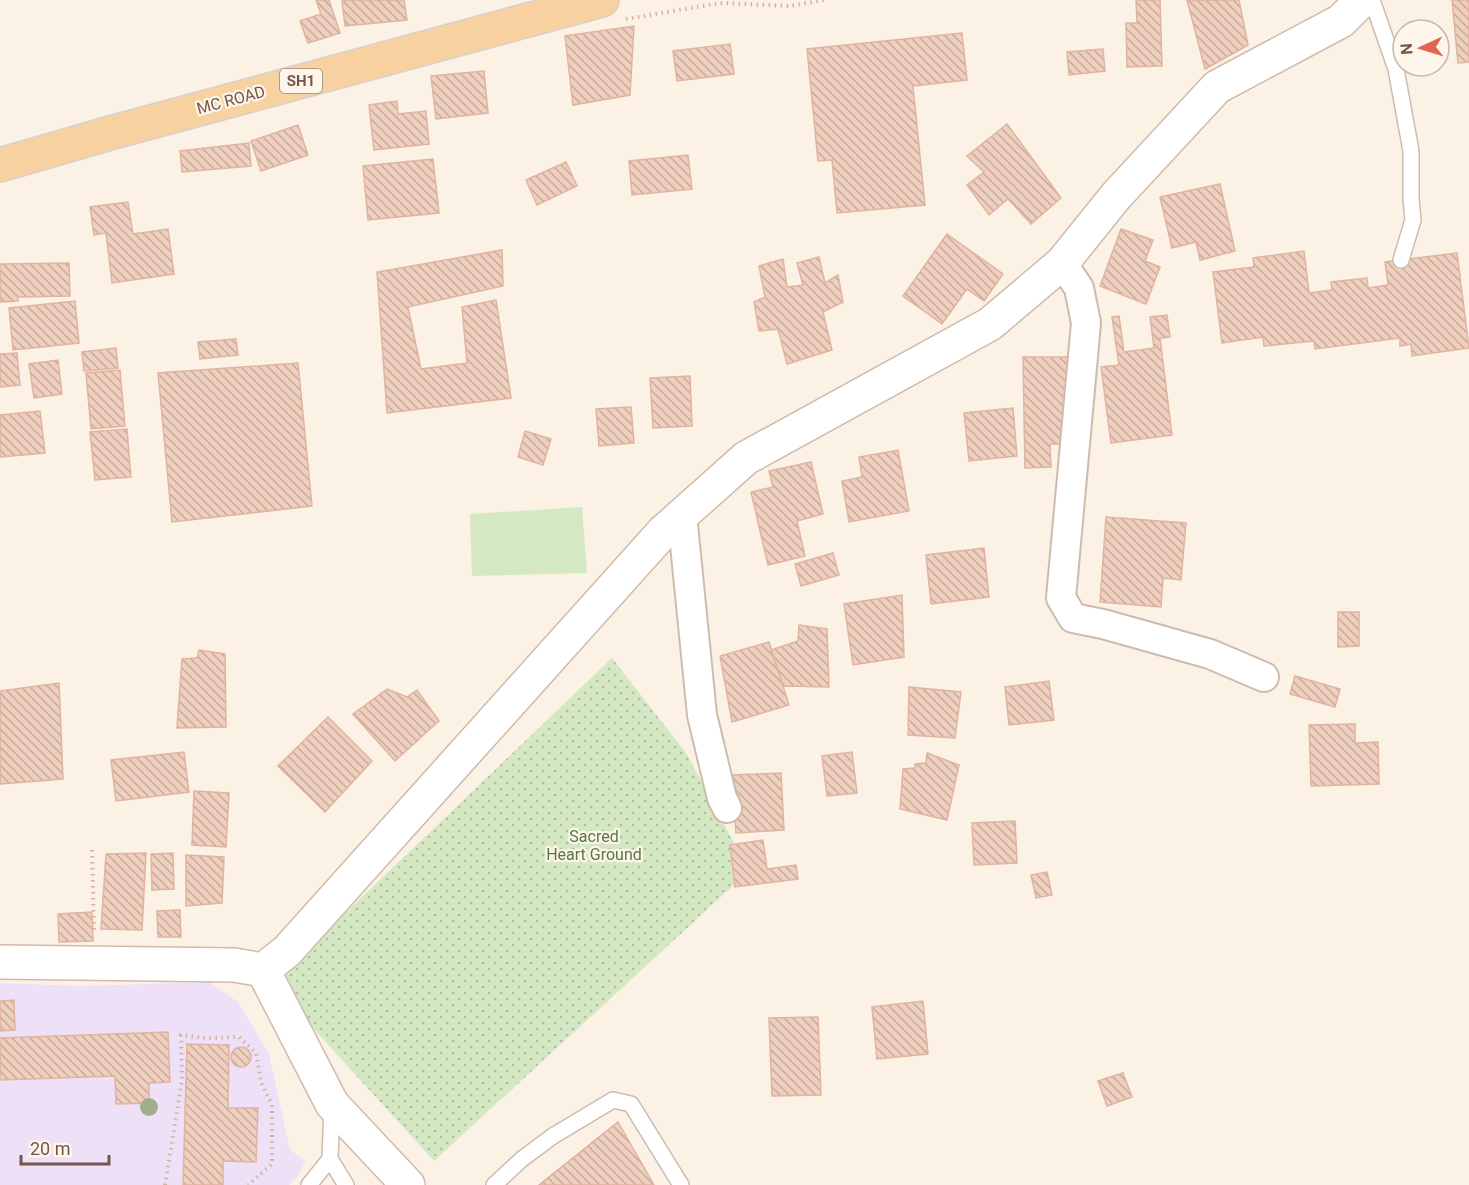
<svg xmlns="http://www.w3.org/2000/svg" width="1469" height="1185" font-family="Roboto,sans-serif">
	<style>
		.education { fill: #eee1f7 }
		.park { fill: url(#park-dots) }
		.pitch { fill: #d5e8c4 }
		.building { fill: url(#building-back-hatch); stroke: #e1b49f; stroke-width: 1.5 }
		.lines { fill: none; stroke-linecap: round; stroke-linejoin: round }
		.lane-casing { stroke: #cebbaf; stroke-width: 18 }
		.street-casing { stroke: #cebbaf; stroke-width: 32 }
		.secondary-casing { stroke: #d1baac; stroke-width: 36 }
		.primary-casing { stroke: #d8d0cd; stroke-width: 36 }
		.path { stroke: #d4b2a1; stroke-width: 4; stroke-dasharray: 1.5 4.5; stroke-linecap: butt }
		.lane { stroke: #fff; stroke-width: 15 }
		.street { stroke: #fff; stroke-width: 28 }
		.secondary { stroke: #fff; stroke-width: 33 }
		.primary { stroke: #f7d2a0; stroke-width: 33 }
		.tree { fill: #a0ae8c }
		.labels { text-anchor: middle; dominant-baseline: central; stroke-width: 4.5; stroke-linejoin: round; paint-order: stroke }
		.shield { fill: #fef5eb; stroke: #9d867b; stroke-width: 1.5 }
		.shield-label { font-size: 15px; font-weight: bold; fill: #73574b }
		.street-label { font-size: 16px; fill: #73574b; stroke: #fef5eb }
		.park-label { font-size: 16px; fill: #567843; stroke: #fef5eb }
	</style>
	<defs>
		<pattern id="park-dots" width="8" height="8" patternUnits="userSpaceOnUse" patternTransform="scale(1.5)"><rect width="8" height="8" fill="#d5e8c4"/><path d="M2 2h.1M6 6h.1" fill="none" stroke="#b1bfa1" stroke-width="1.8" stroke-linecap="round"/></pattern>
		<pattern id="building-back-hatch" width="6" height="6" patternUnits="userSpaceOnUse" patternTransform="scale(1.5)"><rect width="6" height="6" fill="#efcfbe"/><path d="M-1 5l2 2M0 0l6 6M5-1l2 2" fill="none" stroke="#c6ab9c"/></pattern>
	</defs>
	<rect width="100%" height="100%" fill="#fbf1e5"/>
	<!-- education -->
	<path class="education" d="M 209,982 L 238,1002 L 269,1054 L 290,1150 L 306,1161 L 295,1180 L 289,1185 L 0,1185 L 0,983 L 81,986 Z"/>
	<!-- park -->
	<path class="park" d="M 612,658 L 686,753 L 749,871 L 434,1161 L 272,983 Z"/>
	<!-- pitch -->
	<path class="pitch" d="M 582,507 L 587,573 L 472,576 L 470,514 Z"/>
	<!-- building -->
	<path class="building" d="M 316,0 L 329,0 L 340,33 L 308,43 L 300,21 L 321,14 Z
		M 354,0 L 404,0 L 407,20 L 345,26 L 342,1 Z
		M 1136,0 L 1160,0 L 1162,66 L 1127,67 L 1126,23 L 1137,23 Z
		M 1187,0 L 1239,0 L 1248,45 L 1205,69 Z
		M 1452,0 L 1469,0 L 1469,62 L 1458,63 Z
		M 634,26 L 630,95 L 573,105 L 565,36 Z
		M 962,33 L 967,80 L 913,86 L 925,205 L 837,213 L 832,160 L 818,161 L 807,49 Z
		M 730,44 L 734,74 L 677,81 L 673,51 Z
		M 1103,49 L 1105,71 L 1069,75 L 1067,52 Z
		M 484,71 L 488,113 L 436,119 L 431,76 Z
		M 397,101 L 398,114 L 426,111 L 429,144 L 374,150 L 369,105 Z
		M 1007,124 L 1061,198 L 1031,224 L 1008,199 L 989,215 L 967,185 L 984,172 L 967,156 Z
		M 298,125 L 308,155 L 261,171 L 251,141 Z
		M 249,143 L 251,166 L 182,172 L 180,151 Z
		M 688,155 L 692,189 L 632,195 L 629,161 Z
		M 433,159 L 439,213 L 368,220 L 363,166 Z
		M 566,162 L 577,186 L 537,205 L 526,180 Z
		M 1220,184 L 1235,251 L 1200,260 L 1196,242 L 1172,248 L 1160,197 Z
		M 128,202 L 133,234 L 168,229 L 174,274 L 112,283 L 106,233 L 94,235 L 90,207 Z
		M 1121,229 L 1153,240 L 1145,261 L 1160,267 L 1146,304 L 1100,286 Z
		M 947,234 L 1003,274 L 984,301 L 967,289 L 942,324 L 903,296 Z
		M 502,250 L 503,286 L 408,307 L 421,369 L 467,363 L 462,307 L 496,300 L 511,398 L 387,413 L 377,272 Z
		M 1304,251 L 1309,293 L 1332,290 L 1331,282 L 1367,278 L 1368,288 L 1388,285 L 1385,262 L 1457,253 L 1469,348 L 1412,356 L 1411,344 L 1400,346 L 1400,338 L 1315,349 L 1314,341 L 1264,346 L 1263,337 L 1222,343 L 1213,272 L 1254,267 L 1253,258 Z
		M 819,257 L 825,283 L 838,275 L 843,302 L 823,312 L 832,350 L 787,364 L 778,329 L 759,331 L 754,302 L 765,297 L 759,266 L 783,259 L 787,287 L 803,285 L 797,263 Z
		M 69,263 L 70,296 L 18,297 L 18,301 L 0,302 L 0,264 Z
		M 75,301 L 79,343 L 13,350 L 9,308 Z
		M 1167,315 L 1170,337 L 1160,338 L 1172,435 L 1111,443 L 1101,367 L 1119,365 L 1112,317 L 1119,316 L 1124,352 L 1154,348 L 1150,317 Z
		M 236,339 L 238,355 L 200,359 L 198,342 Z
		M 116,348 L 118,368 L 84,371 L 82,352 Z
		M 17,353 L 20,385 L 0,387 L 0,354 Z
		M 1023,357 L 1067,357 L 1069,444 L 1050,444 L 1051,467 L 1025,468 Z
		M 58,360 L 62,394 L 34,398 L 29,364 Z
		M 298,363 L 312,506 L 172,522 L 158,373 Z
		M 120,370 L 125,426 L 91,429 L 86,373 Z
		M 690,376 L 692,426 L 653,428 L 650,378 Z
		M 631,407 L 634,443 L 599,446 L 596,409 Z
		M 1013,408 L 1017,456 L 969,461 L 964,413 Z
		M 40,411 L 45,453 L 0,457 L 0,415 Z
		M 127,429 L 131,477 L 95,480 L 90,432 Z
		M 525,431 L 551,439 L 543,465 L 518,457 Z
		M 898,450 L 909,511 L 849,522 L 842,481 L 862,477 L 859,457 Z
		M 811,462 L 823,514 L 797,521 L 805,556 L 768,565 L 751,492 L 773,487 L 769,471 Z
		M 1106,517 L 1186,523 L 1181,580 L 1163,578 L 1161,607 L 1100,602 Z
		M 984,548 L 989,597 L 931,604 L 926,555 Z
		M 833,553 L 839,575 L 801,586 L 795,564 Z
		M 902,595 L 904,657 L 853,665 L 844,604 Z
		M 1338,612 L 1359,612 L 1359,646 L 1338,647 Z
		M 799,625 L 827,629 L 829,687 L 783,686 L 771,650 L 798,641 Z
		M 769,642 L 789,705 L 732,722 L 720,656 Z
		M 199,650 L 225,654 L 226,727 L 177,728 L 182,659 L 197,658 Z
		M 1295,676 L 1340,689 L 1335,707 L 1290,694 Z
		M 1049,681 L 1054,720 L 1009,725 L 1005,687 Z
		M 59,683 L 63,779 L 0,784 L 0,691 Z
		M 909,687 L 961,692 L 955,738 L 908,735 Z
		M 387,689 L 407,697 L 417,690 L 439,721 L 395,761 L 353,714 Z
		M 328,717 L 372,761 L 325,812 L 278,766 Z
		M 1355,724 L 1355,743 L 1378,742 L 1379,784 L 1311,786 L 1309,725 Z
		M 184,752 L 189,792 L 116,801 L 111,760 Z
		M 852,752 L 857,793 L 827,796 L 822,756 Z
		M 927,753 L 959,765 L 947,820 L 900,809 L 903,769 L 915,768 L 915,764 L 926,763 Z
		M 781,773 L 784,830 L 736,833 L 732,775 Z
		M 194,791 L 229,793 L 226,847 L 192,845 Z
		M 1015,821 L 1017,863 L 974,865 L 972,823 Z
		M 763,840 L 767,869 L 796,865 L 798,879 L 735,887 L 730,845 Z
		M 146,853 L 142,930 L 101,929 L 106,854 Z
		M 173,853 L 174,889 L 152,890 L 151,854 Z
		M 186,855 L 224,857 L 222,903 L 186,906 Z
		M 1047,872 L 1052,895 L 1036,898 L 1031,875 Z
		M 180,910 L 181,937 L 158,937 L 157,911 Z
		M 92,912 L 93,941 L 59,942 L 58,914 Z
		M 14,1000 L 15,1030 L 0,1031 L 0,1001 Z
		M 923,1001 L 928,1054 L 877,1059 L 872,1007 Z
		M 818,1017 L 821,1095 L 772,1096 L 769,1018 Z
		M 168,1032 L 170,1082 L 149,1083 L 149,1103 L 116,1104 L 115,1076 L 0,1080 L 0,1038 Z
		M 187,1044 L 229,1045 L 228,1108 L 258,1108 L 256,1162 L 223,1161 L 223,1185 L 183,1185 Z
		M231 1057a10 10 0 1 1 20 0a10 10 0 1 1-20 0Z
		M 1123,1073 L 1132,1097 L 1107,1106 L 1098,1081 Z
		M 618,1122 L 654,1185 L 539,1185 Z"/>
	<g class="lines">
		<defs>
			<path id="lane" d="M 1372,0 L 1396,69 L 1411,151 L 1411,199 L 1413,220 L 1401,260
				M 330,1159 L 346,1185
				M 309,1185 L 330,1159 L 332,1107
				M 494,1185 L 522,1159 L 553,1136 L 613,1100 L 631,1104 L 681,1185"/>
			<path id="street" d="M 1062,263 L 1079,288 L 1086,323 L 1061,598 L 1073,618 L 1103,624 L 1210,654 L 1264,677
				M 682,515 L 702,715 L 722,798 L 727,808"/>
			<path id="secondary" d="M 0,962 L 234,965 L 263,970 L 287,951 L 663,532 L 746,458 L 990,324 L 1062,263 L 1116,196 L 1217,87 L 1341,21 L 1362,0
				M 263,970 L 332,1104 L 408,1185"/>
			<path id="primary" d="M 0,165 L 110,133 L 602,0"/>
		</defs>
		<!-- lane casing -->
		<use href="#lane" class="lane-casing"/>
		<!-- street casing -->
		<use href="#street" class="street-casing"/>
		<!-- secondary casing -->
		<use href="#secondary" class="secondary-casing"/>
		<!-- primary casing -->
		<use href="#primary" class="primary-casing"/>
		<!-- path -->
		<path class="path" d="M 626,19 L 720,3 L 790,6 L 824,0
			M 92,850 L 94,932
			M 165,1185 L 182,1080 L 181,1035 L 206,1038 L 239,1037 L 256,1053 L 261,1082 L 272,1105 L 272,1164 L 248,1185"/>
		<!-- lane -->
		<use href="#lane" class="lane"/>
		<!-- street -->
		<use href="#street" class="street"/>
		<!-- secondary -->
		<use href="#secondary" class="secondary"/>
		<!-- primary -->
		<use href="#primary" class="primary"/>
	</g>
	<!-- trees -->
	<circle class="tree" cx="149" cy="1107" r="9"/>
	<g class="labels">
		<!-- shield labels -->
		<rect class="shield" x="280" y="69" width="42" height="24" rx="4.5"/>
		<g class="shield-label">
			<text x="301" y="81">SH1</text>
		</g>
		<!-- street labels -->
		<g class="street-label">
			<text transform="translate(231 100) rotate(-15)">MC ROAD</text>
		</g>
		<!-- park labels -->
		<g class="park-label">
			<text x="594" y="836">Sacred<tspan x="594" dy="18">Heart Ground</tspan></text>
		</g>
	</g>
	<!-- north arrow -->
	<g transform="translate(1421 48) rotate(266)"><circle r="28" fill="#fef5eb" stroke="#c6b6ab" stroke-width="1.5"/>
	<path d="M0-4.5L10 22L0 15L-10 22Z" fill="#e0674f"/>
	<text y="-9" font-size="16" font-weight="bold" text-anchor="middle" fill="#73574b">N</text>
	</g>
	<!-- scale -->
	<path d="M21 1155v9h88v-9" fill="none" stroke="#73574b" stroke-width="3"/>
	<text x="30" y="1155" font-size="18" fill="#73574b" stroke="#fef5eb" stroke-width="4.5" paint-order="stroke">20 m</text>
</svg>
